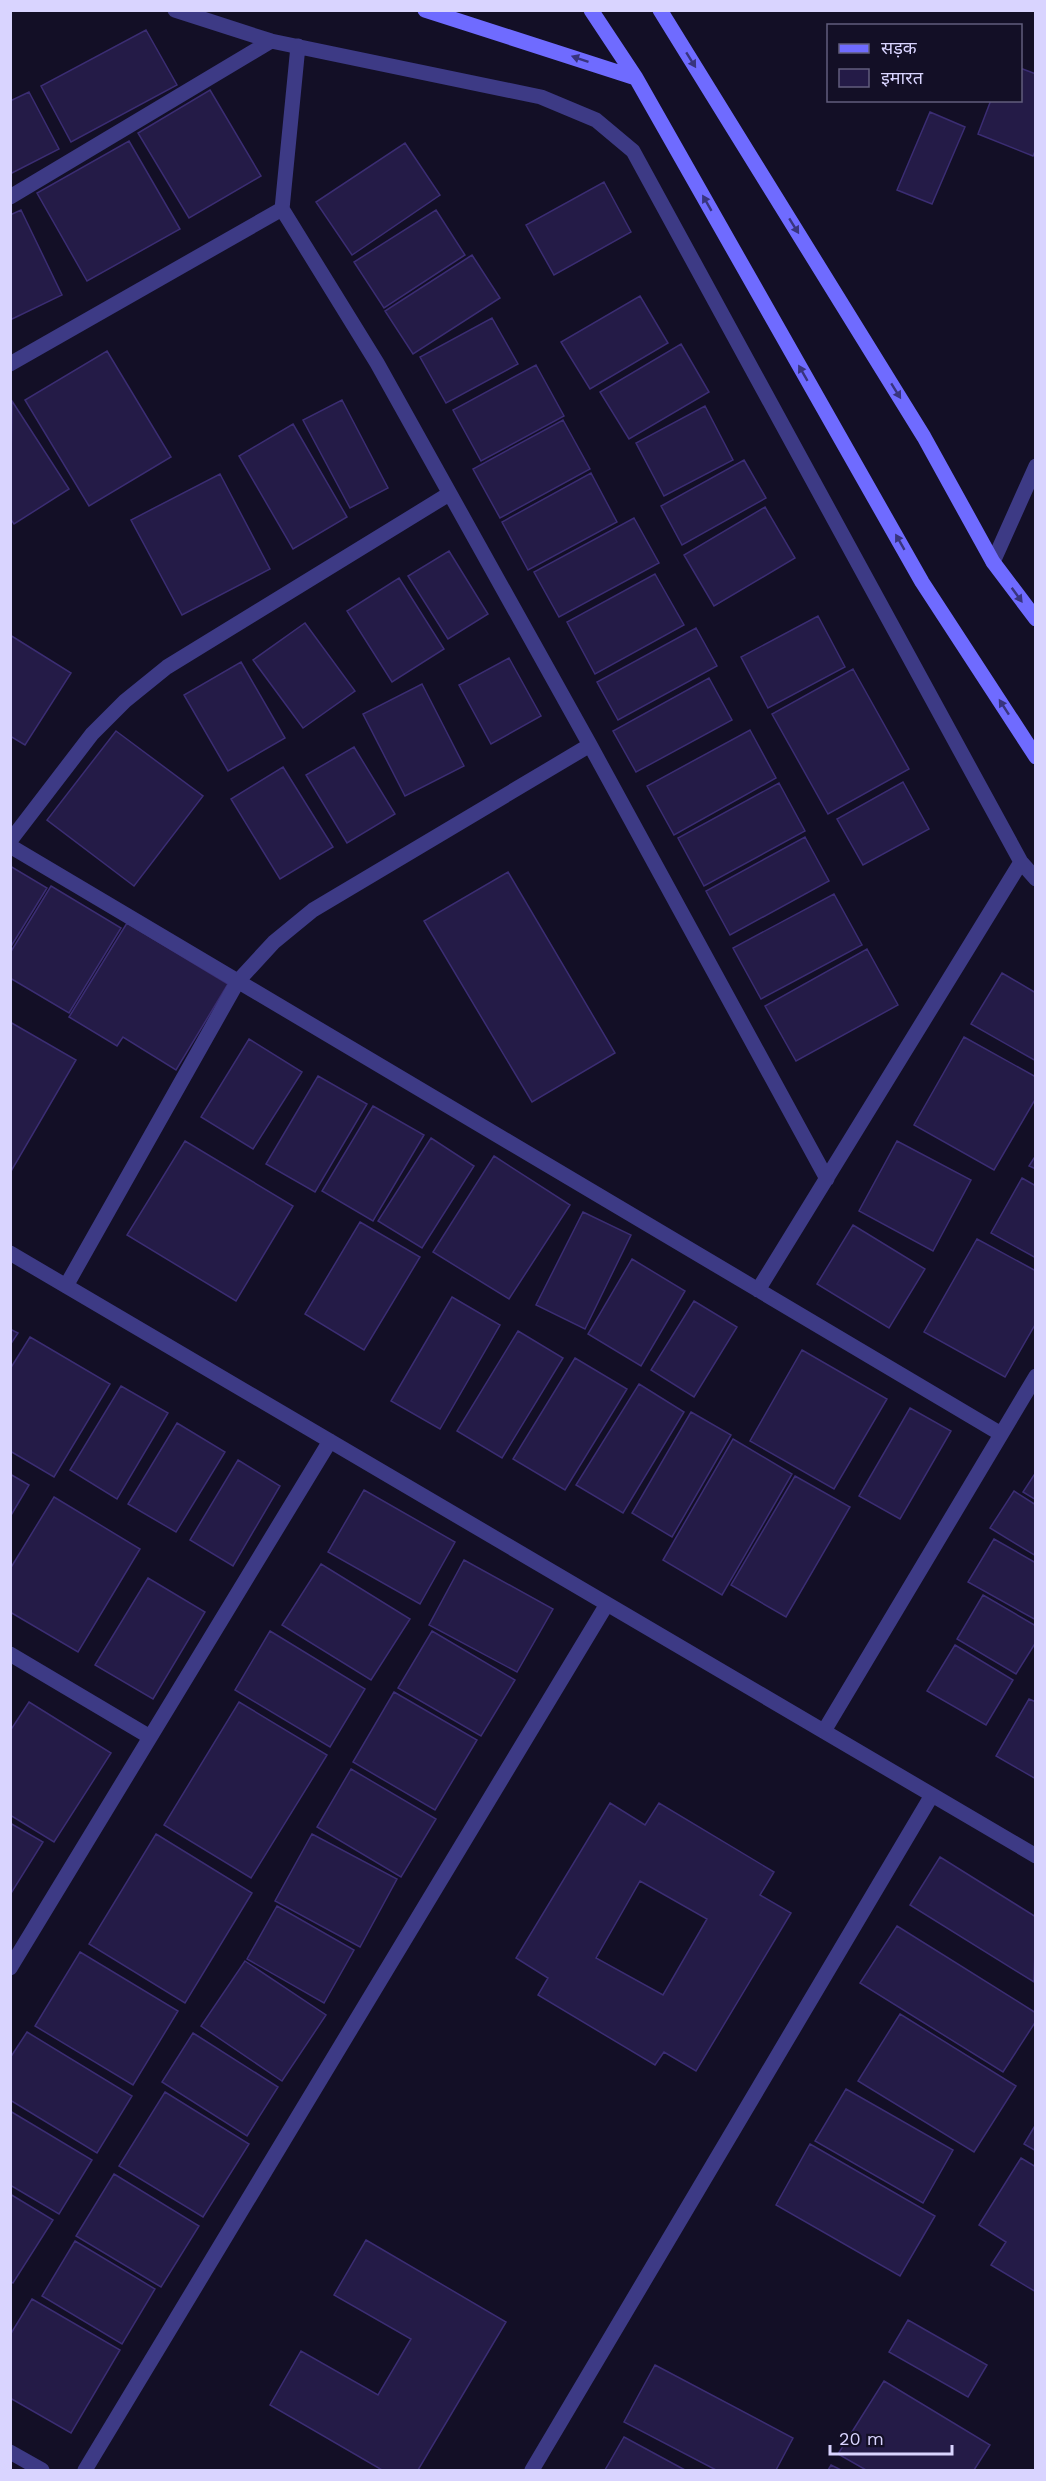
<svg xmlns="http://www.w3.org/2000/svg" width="1046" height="2481" font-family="'Work Sans','Noto Sans Devanagari',sans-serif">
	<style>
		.building { fill: #241b47; stroke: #3b2d73; stroke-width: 1.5; fill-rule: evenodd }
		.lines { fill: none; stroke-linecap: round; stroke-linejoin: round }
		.street { stroke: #3d3a85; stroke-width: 15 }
		.secondary { stroke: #6f6bff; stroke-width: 15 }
		.oneway { fill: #38347d }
	</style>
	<rect width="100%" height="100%" fill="#130f26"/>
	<!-- building -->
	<path class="building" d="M 146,30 L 177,85 L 71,142 L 41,86 Z
		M 1020,68 L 1036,74 L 1036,149 L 1033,156 L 978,134 L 991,100 L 1020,100 Z
		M 210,90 L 261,176 L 189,218 L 138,133 Z
		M 29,92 L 59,149 L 10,174 L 10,101 Z
		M 930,112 L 965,127 L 932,204 L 897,190 Z
		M 129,141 L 180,229 L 87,281 L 37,193 Z
		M 405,143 L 440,195 L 352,255 L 316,202 Z
		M 604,182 L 631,232 L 554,275 L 526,225 Z
		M 21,210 L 62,295 L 10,320 L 10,215 Z
		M 436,210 L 465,255 L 384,308 L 354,262 Z
		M 472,255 L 500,298 L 413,354 L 385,311 Z
		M 640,296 L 668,343 L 590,389 L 561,342 Z
		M 492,318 L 518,364 L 446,403 L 420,357 Z
		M 681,344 L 709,392 L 629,439 L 600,392 Z
		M 107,351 L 171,457 L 89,506 L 25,400 Z
		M 536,365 L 564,416 L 481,461 L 453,410 Z
		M 342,400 L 388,488 L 350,508 L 303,420 Z
		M 12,401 L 69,489 L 14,524 L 10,518 Z
		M 705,406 L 733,460 L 664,496 L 636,443 Z
		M 563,420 L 590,469 L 500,518 L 473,469 Z
		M 293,424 L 347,517 L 293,549 L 239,456 Z
		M 744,460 L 766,498 L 682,545 L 661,506 Z
		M 591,473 L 617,522 L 528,570 L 502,522 Z
		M 220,474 L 270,569 L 182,615 L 131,520 Z
		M 765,507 L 795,558 L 714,606 L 684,555 Z
		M 634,518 L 659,563 L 559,617 L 534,572 Z
		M 449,551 L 488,614 L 448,639 L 408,576 Z
		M 655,574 L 684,625 L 595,674 L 567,622 Z
		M 399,578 L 444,649 L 392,682 L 347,611 Z
		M 818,616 L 845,667 L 768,708 L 741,657 Z
		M 305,623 L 355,691 L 303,728 L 253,660 Z
		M 696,628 L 717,666 L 618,720 L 597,682 Z
		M 10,635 L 71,673 L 25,745 L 10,736 Z
		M 509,658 L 541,716 L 491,744 L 459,685 Z
		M 241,662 L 285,738 L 228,771 L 184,695 Z
		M 853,669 L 909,769 L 828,814 L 772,714 Z
		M 709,678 L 732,720 L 636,772 L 613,731 Z
		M 422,684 L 464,766 L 405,796 L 363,714 Z
		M 750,730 L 776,778 L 674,835 L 647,786 Z
		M 116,731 L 203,796 L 134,886 L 47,820 Z
		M 354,747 L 395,814 L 347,843 L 306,775 Z
		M 283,767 L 333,847 L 280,879 L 231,799 Z
		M 903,782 L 929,829 L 863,865 L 837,819 Z
		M 779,783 L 805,831 L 704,886 L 678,838 Z
		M 805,837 L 829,881 L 730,935 L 706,891 Z
		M 10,866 L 47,888 L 10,948 Z
		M 508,872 L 615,1053 L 532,1102 L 424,921 Z
		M 51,886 L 121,928 L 69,1013 L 10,978 L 10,953 Z
		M 834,894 L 862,945 L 761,999 L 733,948 Z
		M 127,923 L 228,984 L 176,1070 L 123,1037 L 117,1046 L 69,1017 Z
		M 867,949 L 898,1005 L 796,1061 L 765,1006 Z
		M 1002,973 L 1036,993 L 1036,1061 L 971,1024 Z
		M 10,1022 L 76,1060 L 10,1173 Z
		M 964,1037 L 1036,1077 L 1036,1098 L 994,1170 L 914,1125 Z
		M 249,1039 L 302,1072 L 253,1149 L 201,1117 Z
		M 318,1076 L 367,1104 L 315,1192 L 266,1164 Z
		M 373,1106 L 424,1135 L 373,1221 L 322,1191 Z
		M 431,1138 L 474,1166 L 422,1248 L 378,1221 Z
		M 185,1141 L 293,1206 L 236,1301 L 127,1235 Z
		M 897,1141 L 971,1180 L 933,1251 L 859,1211 Z
		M 1036,1155 L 1036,1169 L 1029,1166 Z
		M 494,1156 L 570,1205 L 509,1299 L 433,1252 Z
		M 1022,1178 L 1036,1186 L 1036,1258 L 991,1233 Z
		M 583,1212 L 631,1235 L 585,1329 L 536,1305 Z
		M 360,1222 L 420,1257 L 364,1350 L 305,1314 Z
		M 853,1225 L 925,1269 L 889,1328 L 817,1284 Z
		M 977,1239 L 1036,1271 L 1036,1323 L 1005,1377 L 924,1332 Z
		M 632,1259 L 685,1291 L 641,1366 L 588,1334 Z
		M 452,1297 L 500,1325 L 440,1429 L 391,1401 Z
		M 694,1301 L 737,1327 L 694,1397 L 651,1370 Z
		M 10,1329 L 18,1333 L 10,1345 Z
		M 518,1331 L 563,1358 L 502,1458 L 457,1431 Z
		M 30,1337 L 110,1384 L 54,1477 L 10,1451 L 10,1369 Z
		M 802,1350 L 887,1399 L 834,1489 L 750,1441 Z
		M 575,1358 L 627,1389 L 565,1490 L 513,1459 Z
		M 639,1384 L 684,1412 L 623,1513 L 576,1485 Z
		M 121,1386 L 168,1413 L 117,1499 L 70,1470 Z
		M 910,1408 L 951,1431 L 900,1519 L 859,1496 Z
		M 691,1412 L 731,1435 L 672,1537 L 632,1513 Z
		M 177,1423 L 225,1452 L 176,1532 L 128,1504 Z
		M 733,1439 L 792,1474 L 722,1595 L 663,1560 Z
		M 238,1460 L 280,1486 L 233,1566 L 190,1540 Z
		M 1036,1472 L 1036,1500 L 1023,1492 Z
		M 10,1474 L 29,1485 L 10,1517 Z
		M 795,1476 L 850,1507 L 786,1617 L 731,1585 Z
		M 364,1490 L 455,1542 L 420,1604 L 328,1552 Z
		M 1014,1491 L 1036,1505 L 1036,1556 L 990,1528 Z
		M 54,1497 L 140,1549 L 78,1652 L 10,1612 L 10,1569 Z
		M 994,1539 L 1036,1563 L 1036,1620 L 968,1582 Z
		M 464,1560 L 553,1609 L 517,1672 L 429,1625 Z
		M 321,1564 L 410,1619 L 371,1680 L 282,1625 Z
		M 148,1578 L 205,1612 L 153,1699 L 95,1665 Z
		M 983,1595 L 1036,1626 L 1036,1642 L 1016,1674 L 957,1639 Z
		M 270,1631 L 365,1689 L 330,1747 L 235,1690 Z
		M 432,1631 L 515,1680 L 481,1736 L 398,1688 Z
		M 955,1645 L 1013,1680 L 986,1725 L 927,1691 Z
		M 394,1692 L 477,1740 L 435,1810 L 353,1762 Z
		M 1029,1699 L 1036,1702 L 1036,1779 L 996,1756 Z
		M 29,1702 L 111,1753 L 54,1842 L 10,1815 L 10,1731 Z
		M 239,1702 L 327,1755 L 251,1878 L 164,1825 Z
		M 351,1769 L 436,1819 L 401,1877 L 317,1827 Z
		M 610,1803 L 645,1825 L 659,1803 L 774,1872 L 760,1895 L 791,1913 L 696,2071 L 664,2052 L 655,2065 L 538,1995 L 548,1978 L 516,1958 ZM 640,1881 L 707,1919 L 663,1995 L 596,1958 Z
		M 10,1823 L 43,1842 L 10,1895 Z
		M 156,1834 L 252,1893 L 185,2003 L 89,1944 Z
		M 312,1834 L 397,1879 L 360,1947 L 275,1901 Z
		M 940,1857 L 1036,1917 L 1034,1982 L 910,1905 Z
		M 277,1906 L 354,1950 L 324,2003 L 247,1959 Z
		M 897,1926 L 1036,2013 L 1036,2021 L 1003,2072 L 860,1983 Z
		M 80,1952 L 178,2011 L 133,2085 L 35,2026 Z
		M 245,1961 L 326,2015 L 282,2081 L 201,2026 Z
		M 900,2014 L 1016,2086 L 974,2152 L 858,2081 Z
		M 27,2032 L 132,2096 L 97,2153 L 10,2100 L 10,2058 Z
		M 193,2033 L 278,2087 L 247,2136 L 162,2082 Z
		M 846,2089 L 953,2150 L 923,2203 L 815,2141 Z
		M 165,2092 L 249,2144 L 203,2217 L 119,2166 Z
		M 10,2111 L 92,2160 L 59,2214 L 10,2185 Z
		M 1036,2124 L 1036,2151 L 1024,2144 Z
		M 810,2144 L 935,2216 L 900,2276 L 776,2205 Z
		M 1021,2158 L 1036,2167 L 1036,2292 L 991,2265 L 1006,2242 L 979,2225 Z
		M 114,2174 L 199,2226 L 161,2287 L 76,2236 Z
		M 10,2194 L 53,2220 L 13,2283 L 10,2281 Z
		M 366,2240 L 506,2322 L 418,2470 L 382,2470 L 270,2405 L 301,2351 L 378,2395 L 411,2339 L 334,2295 Z
		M 75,2241 L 155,2289 L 122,2344 L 42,2296 Z
		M 32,2299 L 120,2350 L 71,2433 L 10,2398 L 10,2335 Z
		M 908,2320 L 987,2365 L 968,2397 L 889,2352 Z
		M 655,2365 L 793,2438 L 776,2470 L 716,2470 L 624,2422 Z
		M 884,2381 L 990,2445 L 974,2470 L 866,2470 L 838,2454 Z
		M 624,2437 L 685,2470 L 605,2470 Z
		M 831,2465 L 841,2470 L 828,2470 Z"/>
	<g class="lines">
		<!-- street -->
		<path class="street" d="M 175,10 L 271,41 L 541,97 L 596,120 L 633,151 L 1021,862 L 1036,879
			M 298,46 L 282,209 L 377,363 L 590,745 L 827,1179
			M 10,197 L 271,41
			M 10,364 L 282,209
			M 993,562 L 1036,466
			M 10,841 L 92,734 L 125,701 L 167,667 L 449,494
			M 10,846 L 1001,1434
			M 10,1253 L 1036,1856
			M 66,1286 L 238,981 L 274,942 L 313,910 L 590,745
			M 758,1290 L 1021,862
			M 10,1654 L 150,1737
			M 824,1731 L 1036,1376
			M 10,1968 L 330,1441
			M 10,2452 L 42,2470
			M 85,2470 L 607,1604
			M 532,2470 L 932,1795"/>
		<!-- secondary -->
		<path class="secondary" d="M 425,10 L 636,78
			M 591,10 L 636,78 L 922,582 L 1036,757
			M 660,10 L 924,437 L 993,562 L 1036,619"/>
	</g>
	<!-- one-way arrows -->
	<defs><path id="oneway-solid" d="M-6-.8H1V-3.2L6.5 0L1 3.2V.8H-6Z" transform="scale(1.5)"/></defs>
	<g class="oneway">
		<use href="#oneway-solid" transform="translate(580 59) rotate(-161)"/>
		<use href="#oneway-solid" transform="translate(691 60) rotate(58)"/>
		<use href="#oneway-solid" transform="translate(707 203) rotate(-120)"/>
		<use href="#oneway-solid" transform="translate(794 226) rotate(58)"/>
		<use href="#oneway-solid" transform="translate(803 373) rotate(-120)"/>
		<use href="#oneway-solid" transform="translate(896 391) rotate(58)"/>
		<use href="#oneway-solid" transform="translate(900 542) rotate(-120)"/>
		<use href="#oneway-solid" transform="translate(1017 595) rotate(54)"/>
		<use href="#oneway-solid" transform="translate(1004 707) rotate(-123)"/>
	</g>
	<!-- border -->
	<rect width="1046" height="2481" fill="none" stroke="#d9d4ff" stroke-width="24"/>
	<!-- legend -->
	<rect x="827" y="24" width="195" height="78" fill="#130f26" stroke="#625e7d" stroke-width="1.5"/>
	<rect x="839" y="44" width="30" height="9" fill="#6f6bff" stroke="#625e7d" stroke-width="1.5"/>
	<text x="881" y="54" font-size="18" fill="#d9d4ff">सड़क</text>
	<rect x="839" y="69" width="30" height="18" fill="#241b47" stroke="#625e7d" stroke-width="1.5"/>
	<text x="881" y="84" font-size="18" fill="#d9d4ff">इमारत</text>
	<!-- scale -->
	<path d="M830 2445v9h122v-9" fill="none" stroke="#d9d4ff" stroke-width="3"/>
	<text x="839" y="2445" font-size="18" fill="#d9d4ff" stroke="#130f26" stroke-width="4.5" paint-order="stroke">20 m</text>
</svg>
